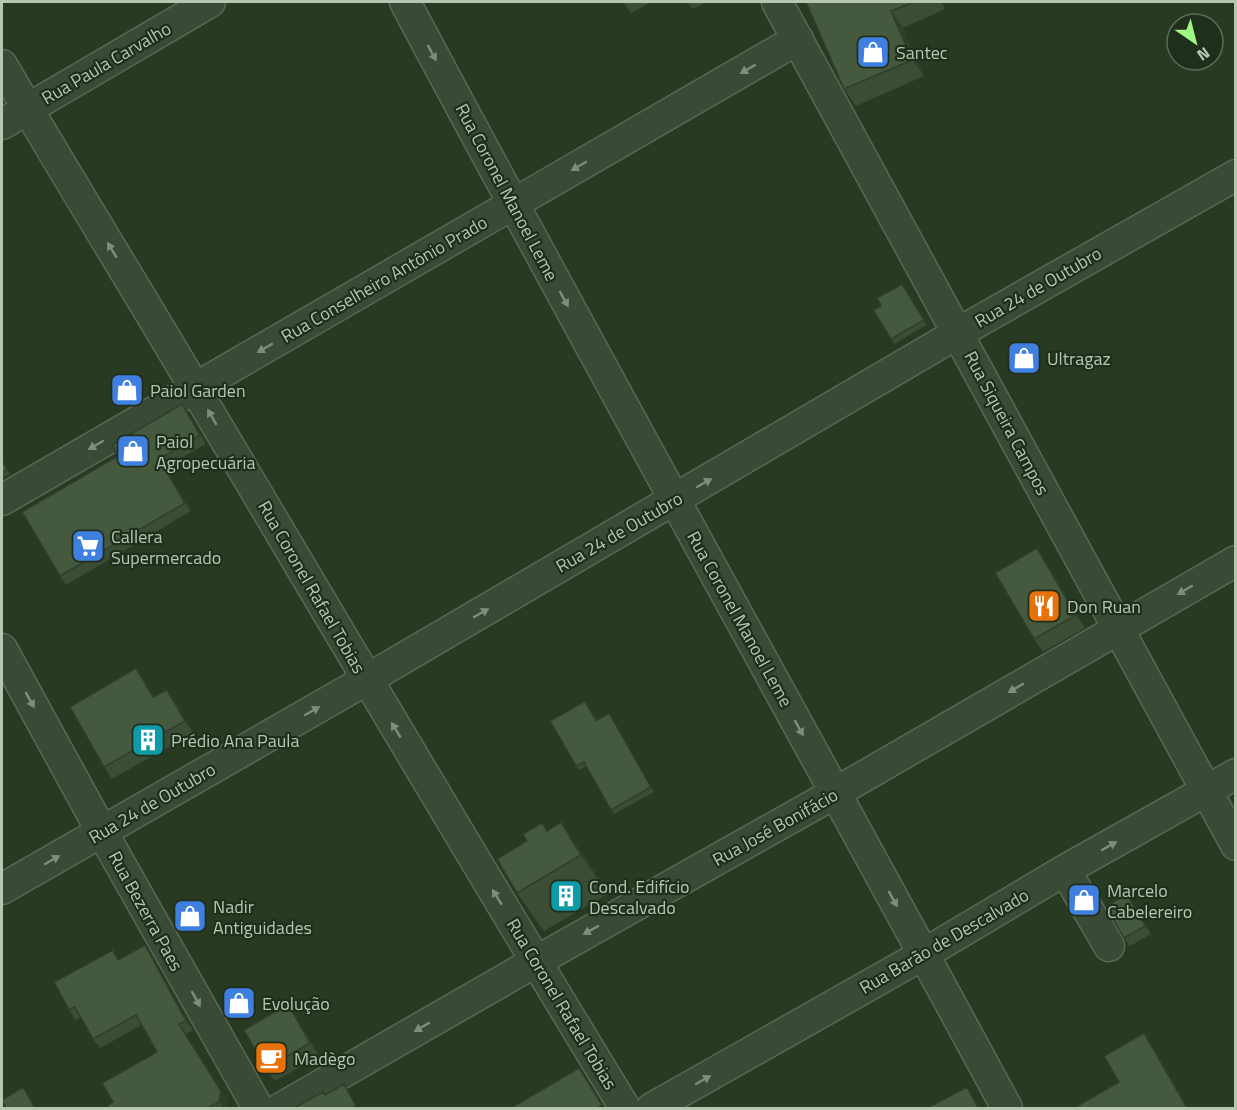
<svg xmlns="http://www.w3.org/2000/svg" width="1237" height="1110" font-family="'Titillium Web',sans-serif">
	<style>
		.lines { fill: none; stroke-linecap: round; stroke-linejoin: round }
		.minor-casing { stroke: #586854; stroke-width: 33 }
		.minor { stroke: #3b4a36; stroke-width: 30 }
		.wall { fill: #3b4d35 }
		.shaded-wall { fill: #303e2b }
		.building { fill: #45593e; stroke: #303e2b; stroke-width: 1.5 }
		.oneway { fill: #7e8e7a }
		.labels { text-anchor: middle; dominant-baseline: central; stroke-width: 4.5; stroke-linejoin: round; paint-order: stroke }
		.poi-label { font-size: 18px; fill: #b5c6b1; stroke: #202f1b; text-anchor: start }
		.street-label { font-size: 18px; fill: #b5c6b1; stroke: #202f1b }
	</style>
	<rect width="100%" height="100%" fill="#283a22"/>
	<g class="lines">
		<defs>
			<path id="minor" d="M 405,2 C 602,373 808,739 1007,1108
				M 777,2 L 1236,845
				M 2,65 C 65,174 132,281 196,390 C 338,630 480,871 625,1108
				M 2,124 L 210,2
				M 2,500 L 798,39
				M 2,649 L 102,832 L 258,1108
				M 1065,870 L 1109,946
				M 2,889 L 366,680 L 958,333 L 1236,175
				M 281,1108 L 535,962 L 835,793 L 1236,561
				M 652,1108 L 924,954 L 1065,870 L 1236,774"/>
		</defs>
		<!-- minor casing -->
		<use href="#minor" class="minor-casing"/>
		<!-- minor -->
		<use href="#minor" class="minor"/>
	</g>
	<!-- wall -->
	<path class="wall" d="M 623,2 L 652,2 L 631,13 Z
		M 687,2 L 707,2 L 693,9 Z
		M 806,2 L 942,2 L 945,9 L 903,28 L 924,76 L 856,106 L 844,89 Z
		M 905,288 L 927,325 L 894,344 L 891,339 L 881,306 Z
		M 188,412 L 206,444 L 165,467 L 191,511 L 66,585 L 60,576 L 118,456 Z
		M 2,459 L 10,474 L 2,478 Z
		M 1046,561 L 1085,628 L 1043,652 L 1034,639 Z
		M 136,668 L 154,697 L 167,690 L 176,702 L 193,733 L 112,779 L 104,767 Z
		M 588,706 L 597,720 L 612,718 L 654,792 L 614,814 L 587,766 L 579,770 L 576,766 Z
		M 561,822 L 588,861 L 608,894 L 544,931 L 517,893 L 527,841 L 542,823 L 547,831 Z
		M 1127,894 L 1151,934 L 1130,946 L 1124,938 Z
		M 151,955 L 193,1030 L 186,1034 L 228,1101 L 226,1108 L 109,1108 L 157,1052 L 142,1025 L 100,1048 L 93,1039 L 81,1017 L 75,1020 L 69,1010 L 119,959 Z
		M 297,1017 L 319,1056 L 275,1081 L 266,1069 Z"/>
	<!-- shaded-wall -->
	<path class="shaded-wall" d="M 891,11 L 903,28 L 924,76 L 912,60 Z
		M 182,404 L 188,412 L 206,444 L 200,435 Z
		M 159,459 L 165,467 L 191,511 L 185,503 Z
		M 1037,548 L 1046,561 L 1085,628 L 1076,615 Z
		M 136,668 L 145,681 L 162,710 L 153,697 Z
		M 167,690 L 176,702 L 193,733 L 185,721 Z
		M 561,822 L 588,861 L 608,894 L 581,855 Z
		M 145,945 L 151,955 L 193,1030 L 186,1021 Z
		M 288,1004 L 297,1017 L 319,1056 L 310,1043 Z
		M 179,1024 L 228,1101 L 226,1108 L 223,1108 L 219,1102 Z
		M 1144,1033 L 1153,1046 L 1189,1108 L 1187,1108 Z
		M 967,1087 L 981,1108 L 978,1108 Z"/>
	<!-- building -->
	<path class="building" d="M 806,2 L 914,2 L 891,11 L 912,60 L 844,89 Z
		M 902,284 L 924,320 L 891,339 L 873,310 L 881,306 L 877,298 Z
		M 182,404 L 200,435 L 159,459 L 185,503 L 60,576 L 22,512 L 118,456 L 112,445 Z
		M 2,460 L 7,470 L 2,473 Z
		M 1037,548 L 1076,615 L 1034,639 L 995,573 Z
		M 136,668 L 153,697 L 167,690 L 185,721 L 104,767 L 70,707 Z
		M 585,701 L 596,721 L 609,713 L 651,787 L 611,810 L 584,762 L 576,766 L 550,721 Z
		M 561,822 L 581,855 L 517,893 L 497,859 L 527,841 L 523,834 L 542,823 L 547,831 Z
		M 1127,894 L 1145,926 L 1124,938 L 1106,906 Z
		M 145,945 L 186,1021 L 179,1024 L 221,1091 L 219,1102 L 208,1108 L 109,1108 L 107,1106 L 113,1102 L 102,1083 L 157,1052 L 136,1015 L 93,1039 L 75,1007 L 69,1010 L 54,982 L 113,950 L 118,960 Z
		M 288,1004 L 310,1043 L 266,1069 L 244,1030 Z
		M 1144,1033 L 1187,1108 L 1074,1108 L 1119,1082 L 1104,1056 Z
		M 579,1068 L 602,1105 L 597,1108 L 511,1108 Z
		M 344,1084 L 356,1106 L 352,1108 L 294,1108 L 323,1092 L 325,1095 Z
		M 23,1087 L 35,1108 L 6,1108 L 2,1100 Z
		M 967,1087 L 978,1108 L 927,1108 Z"/>
	<!-- one-way arrows -->
	<defs><path id="oneway-solid" d="M-6-.8H1V-3.2L6.5 0L1 3.2V.8H-6Z" transform="scale(1.5)"/></defs>
	<g class="oneway">
		<use href="#oneway-solid" transform="translate(432 53) rotate(62)"/>
		<use href="#oneway-solid" transform="translate(748 69) rotate(150)"/>
		<use href="#oneway-solid" transform="translate(579 166) rotate(150)"/>
		<use href="#oneway-solid" transform="translate(112 250) rotate(-121)"/>
		<use href="#oneway-solid" transform="translate(564 299) rotate(61)"/>
		<use href="#oneway-solid" transform="translate(265 348) rotate(150)"/>
		<use href="#oneway-solid" transform="translate(212 417) rotate(-120)"/>
		<use href="#oneway-solid" transform="translate(96 445) rotate(150)"/>
		<use href="#oneway-solid" transform="translate(704 483) rotate(-30)"/>
		<use href="#oneway-solid" transform="translate(1185 590) rotate(150)"/>
		<use href="#oneway-solid" transform="translate(481 613) rotate(-30)"/>
		<use href="#oneway-solid" transform="translate(1016 688) rotate(150)"/>
		<use href="#oneway-solid" transform="translate(30 700) rotate(61)"/>
		<use href="#oneway-solid" transform="translate(312 711) rotate(-30)"/>
		<use href="#oneway-solid" transform="translate(799 728) rotate(61)"/>
		<use href="#oneway-solid" transform="translate(396 730) rotate(-121)"/>
		<use href="#oneway-solid" transform="translate(1109 846) rotate(-30)"/>
		<use href="#oneway-solid" transform="translate(52 860) rotate(-30)"/>
		<use href="#oneway-solid" transform="translate(497 897) rotate(-121)"/>
		<use href="#oneway-solid" transform="translate(893 899) rotate(61)"/>
		<use href="#oneway-solid" transform="translate(591 930) rotate(151)"/>
		<use href="#oneway-solid" transform="translate(196 999) rotate(61)"/>
		<use href="#oneway-solid" transform="translate(422 1027) rotate(150)"/>
		<use href="#oneway-solid" transform="translate(703 1080) rotate(-30)"/>
	</g>
	<!-- icons -->
	<defs>
		<symbol id="shop-square" viewBox="-11 -11 22 22"><rect x="-9" y="-9" width="18" height="18" rx="4" fill="#3f7fe0" stroke="#202f1b"/><path d="M-5-2.5h2.3a2.7 3.5 0 0 1 5.4 0H5L5.5 6h-11ZM-1.5-2.5h3a1.5 2.3 0 0 0-3 0Z" fill="#fff"/></symbol>
		<symbol id="supermarket-square" viewBox="-11 -11 22 22"><rect x="-9" y="-9" width="18" height="18" rx="4" fill="#3f7fe0" stroke="#202f1b"/><path d="M-6-5.5h2.5l.6 2H6L4.5 2H-2.5L-4.4-4H-6ZM-1.5 3.2a1.3 1.3 0 1 0 .1 0ZM3 3.2a1.3 1.3 0 1 0 .1 0Z" fill="#fff"/></symbol>
		<symbol id="restaurant-square" viewBox="-11 -11 22 22"><rect x="-9" y="-9" width="18" height="18" rx="4" fill="#e8710a" stroke="#202f1b"/><path d="M-5-6h1v4h1v-4h1v4h1v-4h1v5L-1.5 .5V6h-2V.5L-5-1ZM5-6V6H3V1.5H1.5Q1.5-4 5-6Z" fill="#fff"/></symbol>
		<symbol id="building-square" viewBox="-11 -11 22 22"><rect x="-9" y="-9" width="18" height="18" rx="4" fill="#0f9aa8" stroke="#202f1b"/><path d="M-4-6H4V6H1V3H-1V6H-4ZM-2.5-4.3h1.7v1.8h-1.7ZM.8-4.3h1.7v1.8H.8ZM-2.5-1h1.7V.8h-1.7ZM.8-1h1.7V.8H.8Z" fill="#fff"/></symbol>
		<symbol id="cafe-square" viewBox="-11 -11 22 22"><rect x="-9" y="-9" width="18" height="18" rx="4" fill="#e8710a" stroke="#202f1b"/><path d="M-5.5-4.5H6V0H3Q3 3.5 0 3.5H-2.5Q-5.5 3.5-5.5 0ZM3-3.2v2h1.7v-2ZM-6 4.5H4V6H-6Z" fill="#fff"/></symbol>
	</defs>
	<g fill-rule="evenodd">
		<use href="#shop-square" x="854" y="33" width="38" height="38"/>
		<use href="#shop-square" x="1005" y="339" width="38" height="38"/>
		<use href="#shop-square" x="108" y="371" width="38" height="38"/>
		<use href="#shop-square" x="114" y="432" width="38" height="38"/>
		<use href="#supermarket-square" x="69" y="527" width="38" height="38"/>
		<use href="#restaurant-square" x="1025" y="587" width="38" height="38"/>
		<use href="#building-square" x="129" y="721" width="38" height="38"/>
		<use href="#building-square" x="547" y="877" width="38" height="38"/>
		<use href="#shop-square" x="1065" y="881" width="38" height="38"/>
		<use href="#shop-square" x="171" y="897" width="38" height="38"/>
		<use href="#shop-square" x="220" y="984" width="38" height="38"/>
		<use href="#cafe-square" x="252" y="1039" width="38" height="38"/>
	</g>
	<g class="labels">
		<!-- poi labels -->
		<g class="poi-label">
			<text x="896" y="52">Santec</text>
			<text x="1047" y="358">Ultragaz</text>
			<text x="150" y="390">Paiol Garden</text>
			<text x="156" y="441">Paiol<tspan x="156" dy="21">Agropecuária</tspan></text>
			<text x="111" y="536">Callera<tspan x="111" dy="21">Supermercado</tspan></text>
			<text x="1067" y="606">Don Ruan</text>
			<text x="171" y="740">Prédio Ana Paula</text>
			<text x="589" y="886">Cond. Edifício<tspan x="589" dy="21">Descalvado</tspan></text>
			<text x="1107" y="890">Marcelo<tspan x="1107" dy="21">Cabelereiro</tspan></text>
			<text x="213" y="906">Nadir<tspan x="213" dy="21">Antiguidades</tspan></text>
			<text x="262" y="1003">Evolução</text>
			<text x="294" y="1058">Madègo</text>
		</g>
		<!-- street labels -->
		<g class="street-label">
			<text transform="translate(106 63) rotate(-30)">Rua Paula Carvalho</text>
			<text transform="translate(507 192) rotate(62)">Rua Coronel Manoel Leme</text>
			<text transform="translate(384 279) rotate(-30)">Rua Conselheiro Antônio Prado</text>
			<text transform="translate(1038 287) rotate(-30)">Rua 24 de Outubro</text>
			<text transform="translate(1007 423) rotate(62)">Rua Siqueira Campos</text>
			<text transform="translate(619 532) rotate(-30)">Rua 24 de Outubro</text>
			<text transform="translate(312 587) rotate(60)">Rua Coronel Rafael Tobias</text>
			<text transform="translate(740 619) rotate(61)">Rua Coronel Manoel Leme</text>
			<text transform="translate(152 803) rotate(-30)">Rua 24 de Outubro</text>
			<text transform="translate(775 827) rotate(-29)">Rua José Bonifácio</text>
			<text transform="translate(146 911) rotate(61)">Rua Bezerra Paes</text>
			<text transform="translate(944 941) rotate(-30)">Rua Barão de Descalvado</text>
			<text transform="translate(562 1004) rotate(59)">Rua Coronel Rafael Tobias</text>
		</g>
	</g>
	<!-- border -->
	<rect width="1237" height="1110" fill="none" stroke="#b5c6b1" stroke-width="6"/>
	<!-- north arrow -->
	<g transform="translate(1195 42) rotate(145)"><circle r="28" fill="#202f1b" stroke="#5c6b57" stroke-width="1.5"/>
	<path d="M0-4.5L10 22L0 15L-10 22Z" fill="#9ff685"/>
	<text y="-9" font-size="16" font-weight="bold" text-anchor="middle" fill="#b5c6b1">N</text>
	</g>
</svg>
